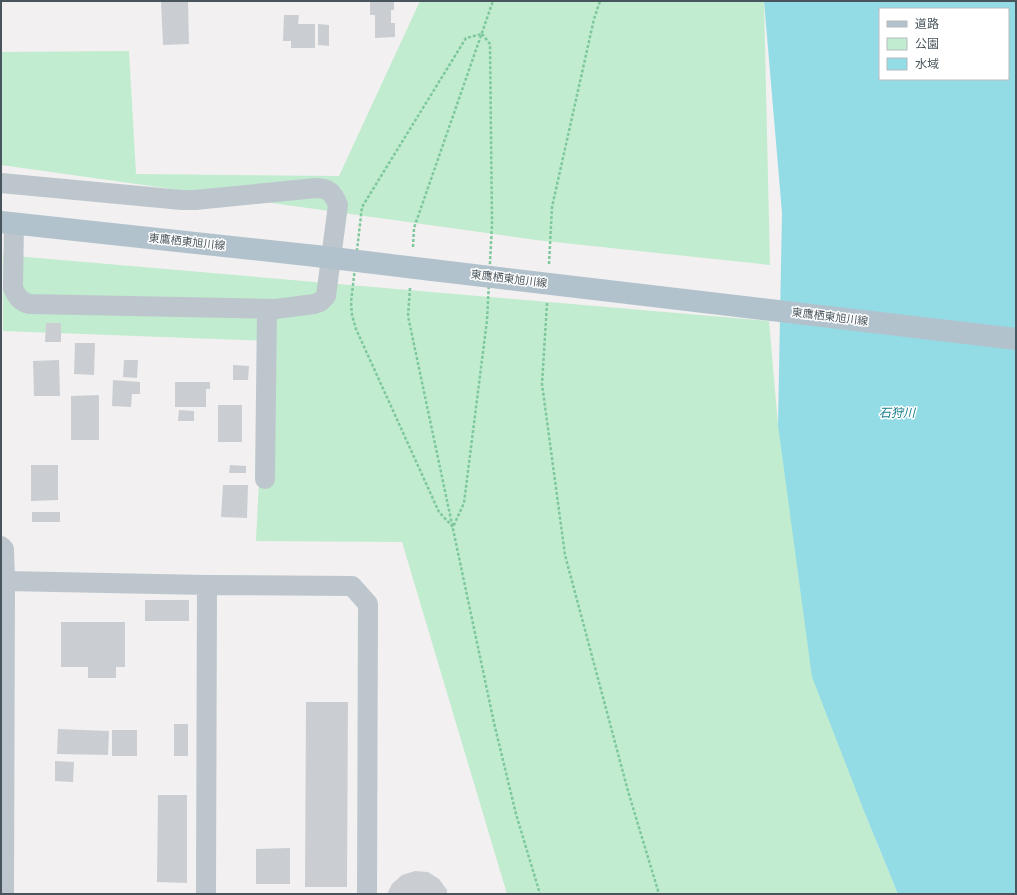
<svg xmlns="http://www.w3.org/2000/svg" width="1017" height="895" font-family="'Fira Sans Condensed','Noto Sans JP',sans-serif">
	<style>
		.green { fill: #c2eccf }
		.water { fill: #93dce6; fill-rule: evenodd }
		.building { fill: #caced2 }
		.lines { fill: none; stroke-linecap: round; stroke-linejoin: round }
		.path { stroke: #7dc89c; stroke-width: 2.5; stroke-dasharray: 3 2; stroke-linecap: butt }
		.minor { stroke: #bdc6cc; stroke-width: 20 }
		.major { stroke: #b2c2cd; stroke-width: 22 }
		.major-bridge { stroke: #b2c2cd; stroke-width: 22 }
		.labels { text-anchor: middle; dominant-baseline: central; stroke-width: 3; stroke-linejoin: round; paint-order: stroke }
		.street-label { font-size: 11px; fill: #49555c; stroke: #fff }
		.water-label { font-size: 12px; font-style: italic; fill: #167e8c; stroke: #fff }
	</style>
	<rect width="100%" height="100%" fill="#f2f0f0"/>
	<!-- green -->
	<path class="green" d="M 420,1 L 764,1 L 770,265 L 536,240 L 1,165 L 1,52 L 129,51 L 136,174 L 339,176 Z
		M 3,255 L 769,321 L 778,425 L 866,816 L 898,894 L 507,894 L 402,542 L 256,541 L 266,341 L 3,331 Z"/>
	<!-- water -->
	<path class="water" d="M 764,1 L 1016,1 L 1016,894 L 898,894 L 866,816 L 812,677 L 778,425 L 782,213 ZM 880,9 L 1008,9 L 1008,79 L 880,79 Z"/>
	<!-- building -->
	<path class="building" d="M 188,1 L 189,44 L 163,45 L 161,2 Z
		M 370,1 L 394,1 L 394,10 L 391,10 L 391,23 L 395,23 L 395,37 L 375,38 L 375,15 L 370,15 Z
		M 284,15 L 299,15 L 298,24 L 315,24 L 315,48 L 291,48 L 291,41 L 283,41 Z
		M 318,24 L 329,25 L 329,46 L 318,45 Z
		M 46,323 L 61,323 L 61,342 L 45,342 Z
		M 75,343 L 95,343 L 94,375 L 74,374 Z
		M 59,360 L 60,396 L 34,396 L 33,361 Z
		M 124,360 L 138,360 L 137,378 L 123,377 Z
		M 233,365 L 249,366 L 248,380 L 233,380 Z
		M 113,380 L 140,382 L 140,394 L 132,394 L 131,407 L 112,406 Z
		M 175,382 L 210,382 L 210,389 L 206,389 L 206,407 L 175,407 Z
		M 99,395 L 99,440 L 71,440 L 71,396 Z
		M 218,405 L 242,405 L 242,442 L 218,442 Z
		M 179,410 L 194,411 L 194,421 L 178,421 Z
		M 31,465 L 58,465 L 58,500 L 31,501 Z
		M 230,465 L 246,466 L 246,473 L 229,473 Z
		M 223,485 L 248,485 L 247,518 L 221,517 Z
		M 32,512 L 60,512 L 60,522 L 32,522 Z
		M 145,600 L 189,600 L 189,621 L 145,621 Z
		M 61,622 L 125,622 L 125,667 L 116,667 L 116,678 L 88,678 L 88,667 L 61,667 Z
		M 306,702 L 348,702 L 347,887 L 305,887 Z
		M 174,724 L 188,724 L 188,756 L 174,756 Z
		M 58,729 L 109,731 L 108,755 L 57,754 Z
		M 112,730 L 137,730 L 137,756 L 112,756 Z
		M 55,761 L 74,762 L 73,782 L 55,781 Z
		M 158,795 L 187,795 L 187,883 L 157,882 Z
		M 290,848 L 290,884 L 256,884 L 256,849 Z
		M 415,871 L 428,872 L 439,879 L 447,890 L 447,894 L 387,894 L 392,884 L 402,875 Z"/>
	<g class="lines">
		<!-- path -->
		<path class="path" d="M 482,34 L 490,44 L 492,224 L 487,320 L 464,503 L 453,527 L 439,512 L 356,329 L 352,315 L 351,302 L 362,207 L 466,38 Z
			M 413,247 L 414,228 L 493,1
			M 549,264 L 552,207 L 594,19 L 600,1
			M 410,288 L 408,316 L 494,723 L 516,814 L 540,894
			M 547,303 L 542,384 L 565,555 L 628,791 L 659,894"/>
		<!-- minor -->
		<path class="minor" d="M 1,183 L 182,200 L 195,200 L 316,188 C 329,188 333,193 338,205 L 326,296 L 320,302 L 314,304 L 276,309 L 29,304 C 20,301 17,297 13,288 L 14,223
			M 265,479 L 267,309
			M 1,546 L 4,549 L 5,581 L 4,894
			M 5,581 L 207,585 L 352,586 L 368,604 L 367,894
			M 206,894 L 207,585"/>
		<!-- major -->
		<path class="major" d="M 1,222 L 316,256
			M 366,262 L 432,270"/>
		<!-- major-bridge -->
		<path class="major-bridge" d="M 316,256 L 366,262
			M 432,270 L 1016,339"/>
	</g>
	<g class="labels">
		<!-- street labels -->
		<g class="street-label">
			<text transform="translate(187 242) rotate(6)">東鷹栖東旭川線</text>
			<text transform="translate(509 279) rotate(7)">東鷹栖東旭川線</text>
			<text transform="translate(830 317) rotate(7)">東鷹栖東旭川線</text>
		</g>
		<!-- water labels -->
		<g class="water-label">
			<text x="897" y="413">石狩川</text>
		</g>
	</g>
	<!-- border -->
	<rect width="1017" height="895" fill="none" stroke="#49555c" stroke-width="4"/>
	<!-- legend -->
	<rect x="879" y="8" width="130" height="72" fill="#ffffff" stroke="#b6bbbe"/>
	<rect x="887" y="21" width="20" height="6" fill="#b2c2cd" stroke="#b6bbbe"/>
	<text x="915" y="28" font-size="12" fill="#49555c">道路</text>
	<rect x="887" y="38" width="20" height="12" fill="#c2eccf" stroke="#b6bbbe"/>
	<text x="915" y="48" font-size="12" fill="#49555c">公園</text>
	<rect x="887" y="58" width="20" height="12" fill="#93dce6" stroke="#b6bbbe"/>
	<text x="915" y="68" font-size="12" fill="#49555c">水域</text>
</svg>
